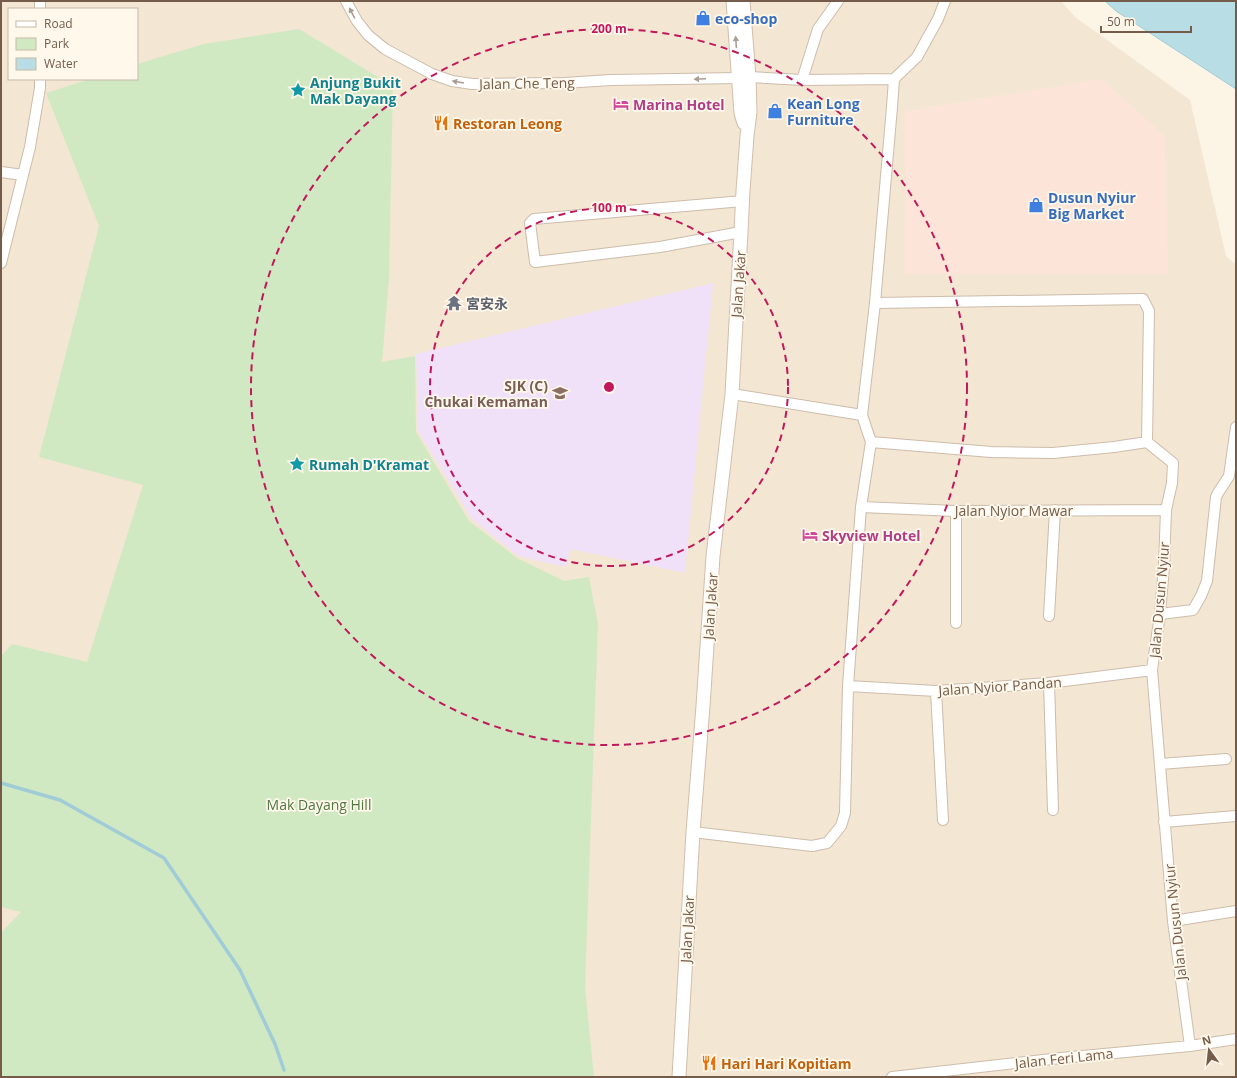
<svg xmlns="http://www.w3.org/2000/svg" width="1237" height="1078" font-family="'Open Sans','Noto Sans SC',sans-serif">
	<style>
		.residential { fill: #f3e6d3; fill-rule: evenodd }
		.commercial { fill: #fce5d8 }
		.education { fill: #f1e1f8 }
		.green { fill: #d1e9c3 }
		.water { fill: #b9dde5; stroke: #a0ccd7 }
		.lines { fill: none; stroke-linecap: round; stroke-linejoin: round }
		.stream { stroke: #a0ccd7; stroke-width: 3.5 }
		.minor-casing { stroke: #cdbcab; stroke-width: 12 }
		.secondary-casing { stroke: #d2beab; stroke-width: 15 }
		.minor { stroke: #fff; stroke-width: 10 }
		.secondary { stroke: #fff; stroke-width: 13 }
		.oneway { fill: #ac9d92 }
		.ring { fill: none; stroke: #c2185b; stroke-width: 2; stroke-dasharray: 7 5 }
		.labels { text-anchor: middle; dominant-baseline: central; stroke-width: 3.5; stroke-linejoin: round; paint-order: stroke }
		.shop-label { font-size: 14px; font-weight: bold; fill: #366cbe; stroke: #fff8eb; text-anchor: start }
		.culture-label { font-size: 14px; font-weight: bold; fill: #0d838f; stroke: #fff8eb; text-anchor: start }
		.street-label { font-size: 14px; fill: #745b4a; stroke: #fff8eb }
		.hotel-label { font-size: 14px; font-weight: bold; fill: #b23c85; stroke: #fff8eb; text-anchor: start }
		.food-label { font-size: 14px; font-weight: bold; fill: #c56008; stroke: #fff8eb; text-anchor: start }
		.worship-label { font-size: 14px; font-weight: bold; fill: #5b616d; stroke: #fff8eb; text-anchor: start }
		.education-label { font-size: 14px; font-weight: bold; fill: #785e54; stroke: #fff8eb; text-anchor: end }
		.park-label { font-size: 14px; fill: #507942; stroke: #fff8eb }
		.centre { fill: #c2185b; stroke: #fff8eb; stroke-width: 2 }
		.ring-label { font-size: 12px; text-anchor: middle; font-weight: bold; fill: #c2185b; stroke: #fff8eb; stroke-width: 3.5; stroke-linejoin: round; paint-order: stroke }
	</style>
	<rect width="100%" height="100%" fill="#fcf4e4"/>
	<!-- residential -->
	<path class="residential" d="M 1,1 L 1061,1 L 1075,17 L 1190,100 L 1226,256 L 1236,265 L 1236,1077 L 1,1077 ZM 9,9 L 137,9 L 137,79 L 9,79 Z"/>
	<!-- commercial -->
	<path class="commercial" d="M 1102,79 L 1165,136 L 1168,274 L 905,274 L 906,111 Z"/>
	<!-- education -->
	<path class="education" d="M 713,283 L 685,573 L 571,549 L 566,567 L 518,556 L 472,519 L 418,431 L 416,354 Z"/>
	<!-- green -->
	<path class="green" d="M 299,29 L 393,86 L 389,278 L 382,362 L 415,356 L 416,432 L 469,521 L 517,558 L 564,581 L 589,577 L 598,624 L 585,987 L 594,1077 L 1,1077 L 1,933 L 21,912 L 1,907 L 1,656 L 12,644 L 87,662 L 143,485 L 39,457 L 99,226 L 46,93 L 90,79 L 137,79 L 137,64 L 204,44 Z"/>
	<!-- water -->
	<path class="water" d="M 1105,1 L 1236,1 L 1236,89 L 1116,11 Z"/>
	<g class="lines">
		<!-- stream -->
		<path class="stream" d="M 1,783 L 60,800 L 164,858 L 240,970 L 275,1044 L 284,1070"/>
		<defs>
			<path id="minor" d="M 346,1 L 357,21 L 368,35 L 385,49 L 432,74 L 452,81 L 472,84 L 564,83 L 611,80 L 739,78
				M 40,9 L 40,1
				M 749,77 L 802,80 L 894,79 L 917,57 L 938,19 L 945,1
				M 802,80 L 818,29 L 838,1
				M 1,172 L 23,175
				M 741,232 L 660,247 L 535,262 L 530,223 L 534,219 L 743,201
				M 1,263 L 30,147 L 40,88 L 40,79
				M 875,303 L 1143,299 L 1149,311 L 1147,442
				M 732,394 L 862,415
				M 871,442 L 991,452 L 1053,453 L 1114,447 L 1147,442 L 1173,463 L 1172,483 L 1166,510 L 1164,566 L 1160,614 L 1152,670 L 1173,921 L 1190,1046
				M 861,507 L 956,511 L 1166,510
				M 956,511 L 956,623
				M 1160,614 L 1193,610 L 1201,596 L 1207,581 L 1216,497 L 1218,493 L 1229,476 L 1236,427
				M 1049,616 L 1055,510
				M 1049,683 L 1053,810
				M 848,686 L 936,691 L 1049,683 L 1152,670
				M 936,691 L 943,820
				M 1160,764 L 1226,759
				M 1164,822 L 1236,816
				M 693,832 L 812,846 L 827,843 L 841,826 L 845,813 L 848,686 L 861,507 L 871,442 L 862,415 L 875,303 L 892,107 L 894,79
				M 1173,921 L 1236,911
				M 892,1077 L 1061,1058 L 1190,1046 L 1236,1039"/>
			<path id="secondary" d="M 733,1 L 741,113 L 744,123
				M 679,1077 L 693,832 L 703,706 L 713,556 L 732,394 L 741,232 L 743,191 L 747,136 L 750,112 L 749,77 L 743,1"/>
		</defs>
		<!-- minor casing -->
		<use href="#minor" class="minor-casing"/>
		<!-- secondary casing -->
		<use href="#secondary" class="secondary-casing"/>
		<!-- minor -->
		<use href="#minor" class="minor"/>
		<!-- secondary -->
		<use href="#secondary" class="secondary"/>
	</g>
	<!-- one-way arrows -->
	<defs><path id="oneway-solid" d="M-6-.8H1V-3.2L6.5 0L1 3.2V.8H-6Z"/></defs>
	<g class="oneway">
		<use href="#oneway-solid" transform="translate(352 13) rotate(-118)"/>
		<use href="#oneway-solid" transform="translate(736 42) rotate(-94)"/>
		<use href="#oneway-solid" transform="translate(700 79) rotate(178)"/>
		<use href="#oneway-solid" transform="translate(458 82) rotate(-170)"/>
	</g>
	<!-- distance rings -->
	<g class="ring">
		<circle cx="609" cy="387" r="179"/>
		<circle cx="609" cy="387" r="358"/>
	</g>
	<!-- icons -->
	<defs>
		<symbol id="shop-bare" viewBox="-9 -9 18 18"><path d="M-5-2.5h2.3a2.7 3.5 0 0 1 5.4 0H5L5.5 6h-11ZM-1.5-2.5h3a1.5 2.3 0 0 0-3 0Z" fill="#3f7fe0" stroke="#fff8eb" stroke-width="2.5" paint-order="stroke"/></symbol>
		<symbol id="sight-bare" viewBox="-9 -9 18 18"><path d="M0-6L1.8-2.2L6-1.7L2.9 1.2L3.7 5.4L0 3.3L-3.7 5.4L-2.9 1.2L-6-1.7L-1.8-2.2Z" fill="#0f9aa8" stroke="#fff8eb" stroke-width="2.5" paint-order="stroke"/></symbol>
		<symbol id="hotel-bare" viewBox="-9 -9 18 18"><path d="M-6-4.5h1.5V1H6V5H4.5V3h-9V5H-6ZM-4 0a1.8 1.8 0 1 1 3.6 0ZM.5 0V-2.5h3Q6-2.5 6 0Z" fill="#d1479c" stroke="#fff8eb" stroke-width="2.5" paint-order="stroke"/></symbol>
		<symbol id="restaurant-bare" viewBox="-9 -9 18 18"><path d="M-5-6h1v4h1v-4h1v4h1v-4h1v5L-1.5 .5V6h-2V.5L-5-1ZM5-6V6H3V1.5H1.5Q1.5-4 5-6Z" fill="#e8710a" stroke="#fff8eb" stroke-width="2.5" paint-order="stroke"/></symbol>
		<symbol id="temple-bare" viewBox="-9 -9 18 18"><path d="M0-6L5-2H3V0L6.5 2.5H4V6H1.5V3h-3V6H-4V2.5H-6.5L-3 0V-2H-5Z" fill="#6b7280" stroke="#fff8eb" stroke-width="2.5" paint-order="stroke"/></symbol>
		<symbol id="school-bare" viewBox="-9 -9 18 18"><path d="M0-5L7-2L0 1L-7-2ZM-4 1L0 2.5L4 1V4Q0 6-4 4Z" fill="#8d6e63" stroke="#fff8eb" stroke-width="2.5" paint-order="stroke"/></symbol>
	</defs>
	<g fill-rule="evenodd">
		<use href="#shop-bare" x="692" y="7" width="22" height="22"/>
		<use href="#sight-bare" x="287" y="79" width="22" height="22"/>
		<use href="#hotel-bare" x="610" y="93" width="22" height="22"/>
		<use href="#shop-bare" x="764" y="100" width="22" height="22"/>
		<use href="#restaurant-bare" x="430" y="112" width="22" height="22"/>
		<use href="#shop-bare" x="1025" y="194" width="22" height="22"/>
		<use href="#temple-bare" x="443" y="292" width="22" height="22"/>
		<use href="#school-bare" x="549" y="382" width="22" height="22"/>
		<use href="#sight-bare" x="286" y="453" width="22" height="22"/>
		<use href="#hotel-bare" x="799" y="524" width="22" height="22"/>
		<use href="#restaurant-bare" x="698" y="1052" width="22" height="22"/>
	</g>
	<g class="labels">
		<!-- shop labels -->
		<g class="shop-label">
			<text x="715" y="18">eco-shop</text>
			<text x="787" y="103">Kean Long<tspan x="787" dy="16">Furniture</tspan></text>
			<text x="1048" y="197">Dusun Nyiur<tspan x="1048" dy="16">Big Market</tspan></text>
		</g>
		<!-- culture labels -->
		<g class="culture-label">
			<text x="310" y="82">Anjung Bukit<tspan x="310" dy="16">Mak Dayang</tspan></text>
			<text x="309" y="464">Rumah D'Kramat</text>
		</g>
		<!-- street labels -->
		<g class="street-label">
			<text transform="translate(527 83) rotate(-1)">Jalan Che Teng</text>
			<text transform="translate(738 284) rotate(-86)">Jalan Jakar</text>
			<text x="1014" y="510">Jalan Nyior Mawar</text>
			<text transform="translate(1159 600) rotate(-85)">Jalan Dusun Nyiur</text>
			<text transform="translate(710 606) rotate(-86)">Jalan Jakar</text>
			<text transform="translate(1000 686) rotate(-4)">Jalan Nyior Pandan</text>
			<text transform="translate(1175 922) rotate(-96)">Jalan Dusun Nyiur</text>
			<text transform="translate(687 929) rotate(-87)">Jalan Jakar</text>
			<text transform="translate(1064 1058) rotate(-6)">Jalan Feri Lama</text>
		</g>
		<!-- hotel labels -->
		<g class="hotel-label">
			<text x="633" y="104">Marina Hotel</text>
			<text x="822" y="535">Skyview Hotel</text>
		</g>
		<!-- food labels -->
		<g class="food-label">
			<text x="453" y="123">Restoran Leong</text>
			<text x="721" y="1063">Hari Hari Kopitiam</text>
		</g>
		<!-- worship labels -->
		<g class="worship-label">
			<text x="466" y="303">宮安永</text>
		</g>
		<!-- education labels -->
		<g class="education-label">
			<text x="548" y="385">SJK (C)<tspan x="548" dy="16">Chukai Kemaman</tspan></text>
		</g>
		<!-- park labels -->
		<g class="park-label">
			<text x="319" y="804">Mak Dayang Hill</text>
		</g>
	</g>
	<circle cx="609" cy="387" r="6" class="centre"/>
	<g class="ring-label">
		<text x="609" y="33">200 m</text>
		<text x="609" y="212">100 m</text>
	</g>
	<!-- border -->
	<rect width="1237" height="1078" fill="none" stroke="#745b4a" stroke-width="4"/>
	<!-- legend -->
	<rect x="8" y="8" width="130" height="72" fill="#fff8eb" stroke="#c7b9ab"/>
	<rect x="16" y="21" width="20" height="6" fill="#ffffff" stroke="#c7b9ab"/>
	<text x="44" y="28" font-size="12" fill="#745b4a">Road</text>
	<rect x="16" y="38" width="20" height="12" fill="#d1e9c3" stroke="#c7b9ab"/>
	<text x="44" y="48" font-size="12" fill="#745b4a">Park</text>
	<rect x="16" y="58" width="20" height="12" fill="#b9dde5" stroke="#c7b9ab"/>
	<text x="44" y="68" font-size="12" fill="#745b4a">Water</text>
	<!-- north arrow -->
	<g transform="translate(1209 1050) rotate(345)" stroke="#fff8eb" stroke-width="3" paint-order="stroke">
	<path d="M0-3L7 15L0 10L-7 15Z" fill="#745b4a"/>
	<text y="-6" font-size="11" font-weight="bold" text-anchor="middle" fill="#745b4a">N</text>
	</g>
	<!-- scale -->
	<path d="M1101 26v6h90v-6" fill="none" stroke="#745b4a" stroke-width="2"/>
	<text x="1107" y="26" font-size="12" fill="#745b4a" stroke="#fff8eb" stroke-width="3" paint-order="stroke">50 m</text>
</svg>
